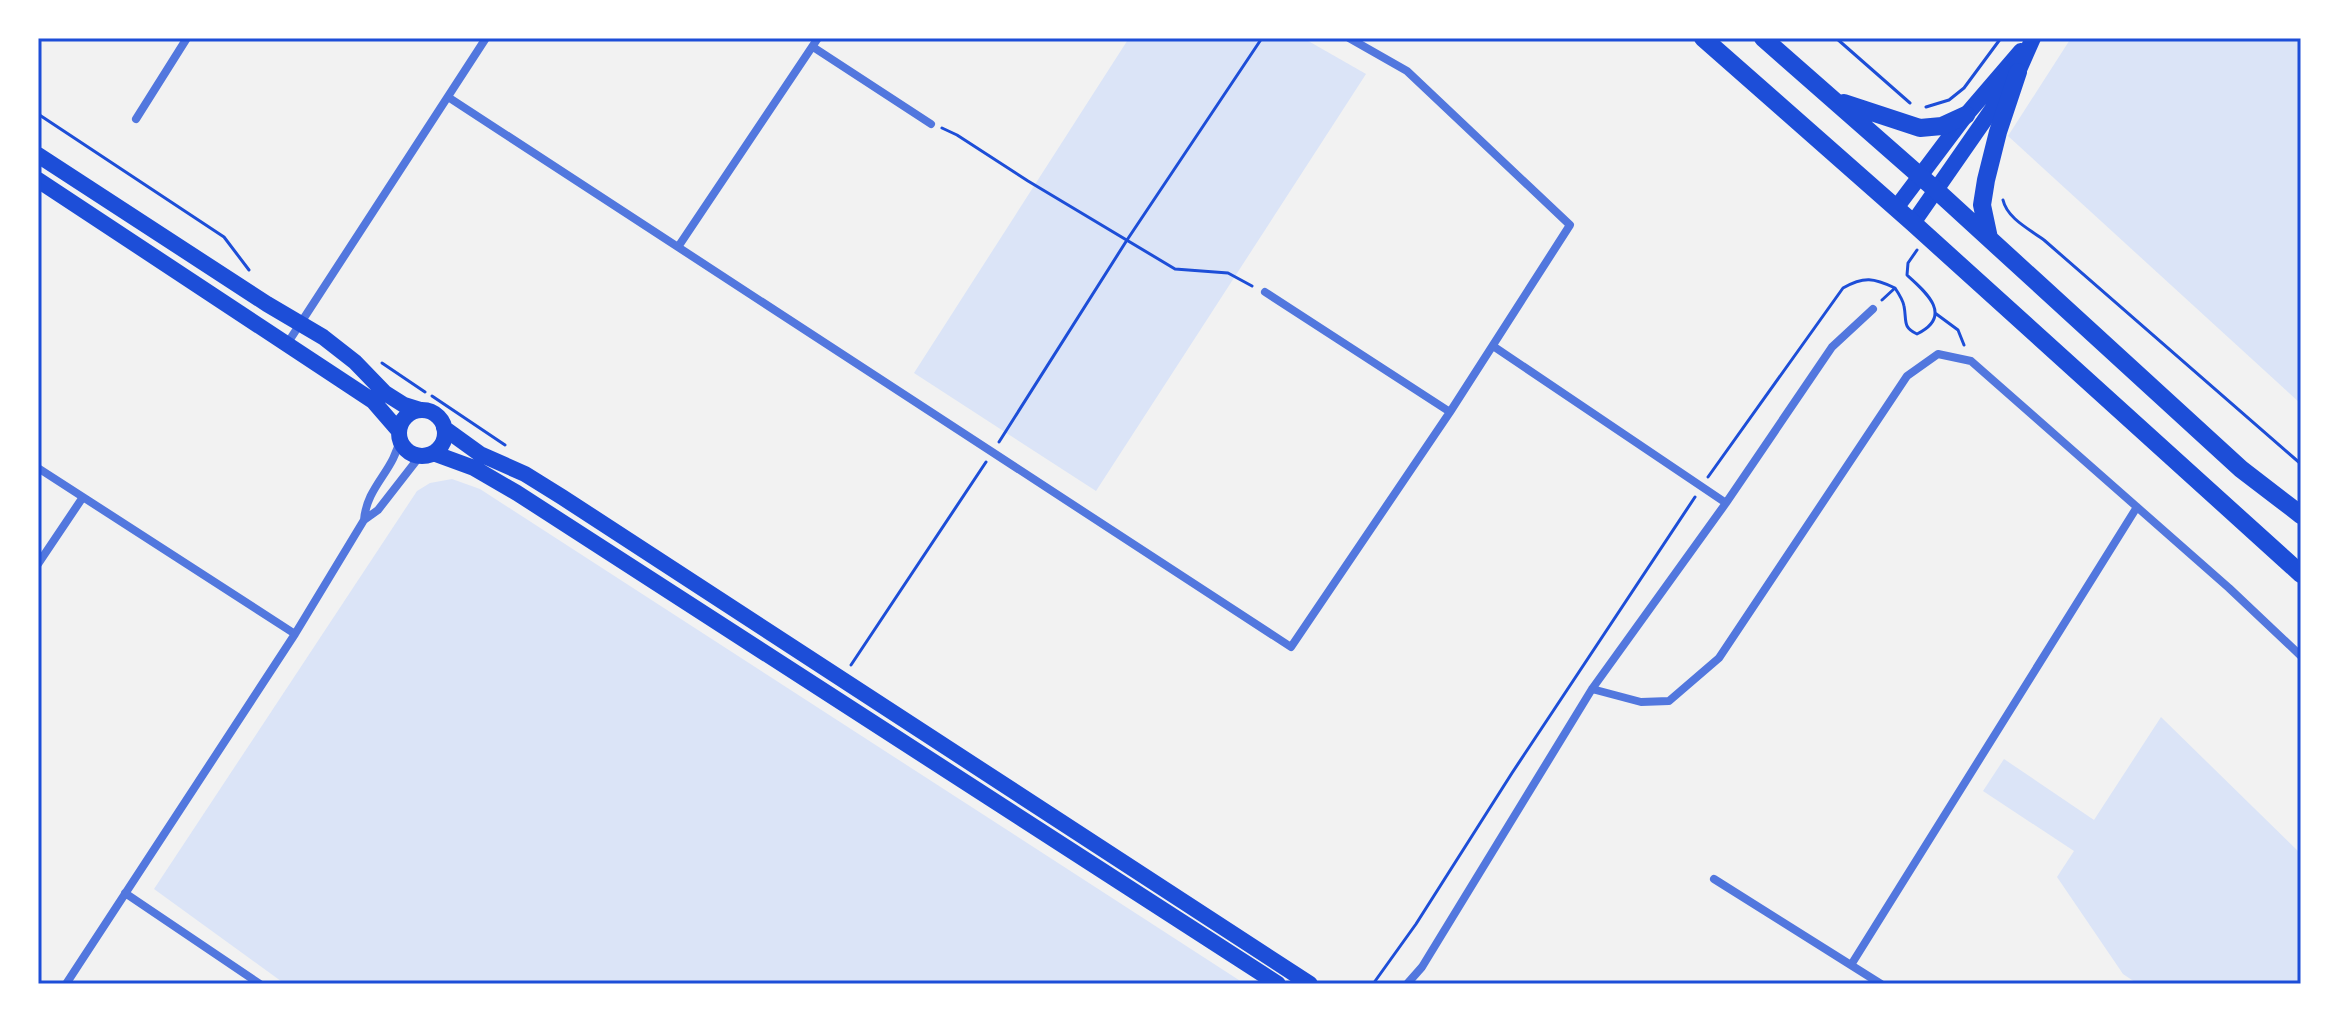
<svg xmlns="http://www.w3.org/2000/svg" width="2339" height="1022" font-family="Poppins,sans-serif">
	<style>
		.green { fill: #dbe4f7 }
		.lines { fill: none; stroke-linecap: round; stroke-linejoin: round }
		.path { stroke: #1d4ed8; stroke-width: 3 }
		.minor { stroke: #5277de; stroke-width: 8 }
		.secondary { stroke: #1d4ed8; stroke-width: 16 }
		.trunk { stroke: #1d4ed8; stroke-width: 18 }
		.neatline { fill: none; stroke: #1d4ed8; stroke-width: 3 }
	</style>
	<rect width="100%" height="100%" fill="#f2f2f2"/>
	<!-- green -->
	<path class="green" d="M 1129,38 L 1303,38 L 1366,74 L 1096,491 L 914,373 Z
		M 2071,38 L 2301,38 L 2301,404 L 2008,136 Z
		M 452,479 L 480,489 L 1245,984 L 285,984 L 154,889 L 417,491 L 430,483 Z
		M 2161,717 L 2299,852 L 2301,850 L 2301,980 L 2299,984 L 2138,984 L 2123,974 L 2057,877 L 2074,851 L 1983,791 L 2004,759 L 2094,820 Z"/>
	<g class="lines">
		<!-- path -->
		<path class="path" d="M 1836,38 L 1910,103
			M 1926,107 L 1949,100 L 1964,88 L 2001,38
			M 38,114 L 224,237 L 249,270
			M 942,128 L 957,135 L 1028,181 L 1175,269 L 1228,273 L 1252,286
			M 2003,200 C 2007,218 2029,229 2044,240 L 2301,464
			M 1882,300 L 1895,288 C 1899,294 1903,300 1904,306 C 1907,321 1902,327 1917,334 C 1954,316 1926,292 1907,275 L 1908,263 L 1917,250
			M 1935,313 L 1958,330 L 1964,345
			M 382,363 L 425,392
			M 432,396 L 505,445
			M 999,442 L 1127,240 L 1262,38
			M 1708,477 L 1843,288 C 1864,276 1874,278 1895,288
			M 851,665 L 986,462
			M 1373,984 L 1416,924 L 1512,773 L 1695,497"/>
		<!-- minor -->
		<path class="minor" d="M 813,47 L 931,124
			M 448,97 L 1291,647 L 1450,412 L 1570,225 L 1407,71 L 1349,38
			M 136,119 L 187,38
			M 678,247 L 818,38
			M 1265,292 L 1450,412
			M 287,344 L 486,38
			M 1493,346 L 1726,503
			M 38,468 L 295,634
			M 364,520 C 367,485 395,471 400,437
			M 38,564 L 83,497
			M 1592,689 L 1641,702 L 1669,701 L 1719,658 L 1907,376 L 1938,354 L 1971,361 L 2229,588 L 2301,656
			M 1714,879 L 1881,984
			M 125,893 L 260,984
			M 1851,965 L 2137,507
			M 66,984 L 295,634 L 364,520 L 378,510 L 420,456
			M 1407,984 L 1422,967 L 1592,689 L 1726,503 L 1832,347 L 1873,309"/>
		<!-- secondary -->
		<path class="secondary" d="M 38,155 L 267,304 L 323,337 L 355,362 L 385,393 L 404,405 L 420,410
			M 38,180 L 373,401 L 399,431
			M 1896,208 L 1966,115 L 2021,51
			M 1913,223 L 2018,72 L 2033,38
			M399 433a23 23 0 1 1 46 0a23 23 0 1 1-46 0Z
			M 444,428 L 480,454 L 525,474 L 562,497 L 1310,984
			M 433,453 L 474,468 L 517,493 L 1278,984"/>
		<!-- trunk -->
		<path class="trunk" d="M 1703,38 L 1913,223 L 2301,574
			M 1763,38 L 1936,190 L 2241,469 L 2301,515
			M 1844,103 L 1920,128 L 1942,126 L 1966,115
			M 1989,238 L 1982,205 L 1986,180 L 1998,132 L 2018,72"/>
	</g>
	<!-- border -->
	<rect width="2339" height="1022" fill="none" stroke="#ffffff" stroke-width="80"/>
	<rect x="40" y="40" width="2259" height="942" class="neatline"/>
</svg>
